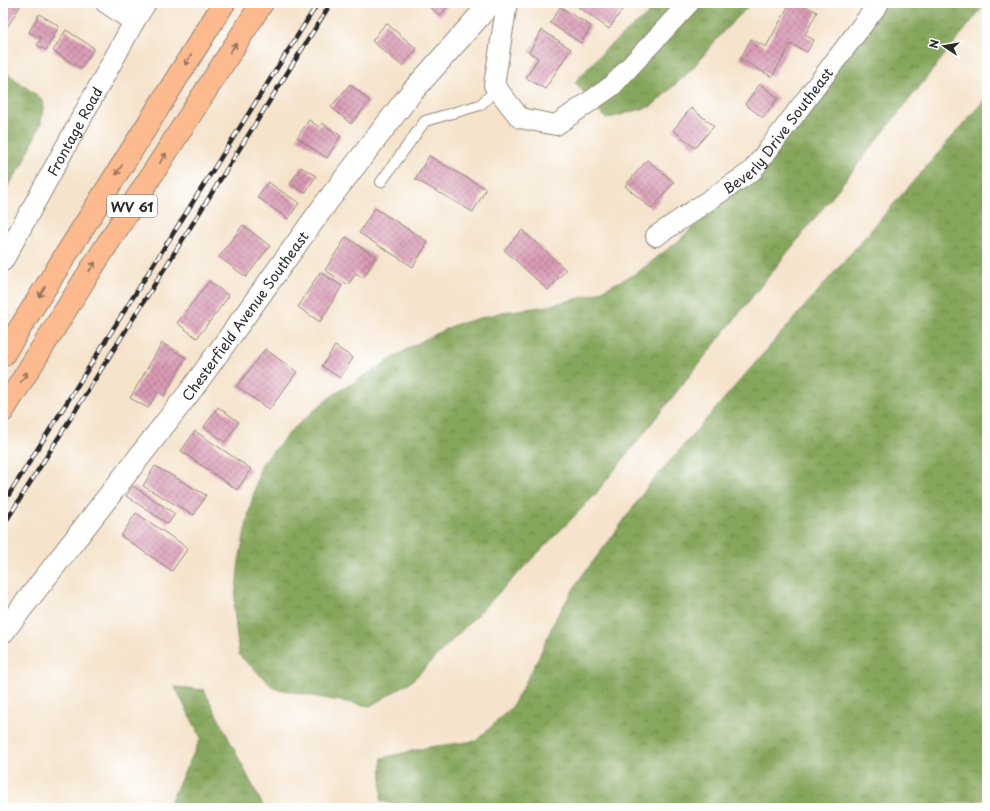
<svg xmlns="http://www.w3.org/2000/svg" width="990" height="811" font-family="'Playpen Sans',sans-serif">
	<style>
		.forest { fill: url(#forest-crowns); stroke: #586843 }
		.building { fill: url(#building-cross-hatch) }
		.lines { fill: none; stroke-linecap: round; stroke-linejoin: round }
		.service-casing { stroke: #90877b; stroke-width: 12 }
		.minor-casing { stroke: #90877b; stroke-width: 22 }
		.tertiary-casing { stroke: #90877b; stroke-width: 24 }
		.primary-casing { stroke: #90877b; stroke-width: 24 }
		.service { stroke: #fff; stroke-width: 10 }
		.minor { stroke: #fff; stroke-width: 20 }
		.tertiary { stroke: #fff; stroke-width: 22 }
		.primary { stroke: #fcba8e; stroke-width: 22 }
		.rail-casing { stroke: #2b2b2b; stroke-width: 4.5 }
		.rail { stroke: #fff; stroke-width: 3; stroke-dasharray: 9; stroke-linecap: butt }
		.oneway { stroke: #94725c }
		.labels { text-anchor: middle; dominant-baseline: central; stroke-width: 3; stroke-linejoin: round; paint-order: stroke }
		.shield { fill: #fff; stroke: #6b6b6b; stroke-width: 1 }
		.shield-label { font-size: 13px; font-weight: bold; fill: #2b2b2b }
		.street-label { font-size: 14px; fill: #2b2b2b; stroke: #fff }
	</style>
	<defs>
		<pattern id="forest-crowns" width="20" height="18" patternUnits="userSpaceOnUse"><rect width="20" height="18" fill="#85a65b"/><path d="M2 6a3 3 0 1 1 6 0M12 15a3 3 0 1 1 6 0" fill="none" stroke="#6d874b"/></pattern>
		<pattern id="building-cross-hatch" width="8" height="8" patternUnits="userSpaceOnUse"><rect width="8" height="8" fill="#d99ab4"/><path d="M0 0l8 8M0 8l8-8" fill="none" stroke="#b07e93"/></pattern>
	</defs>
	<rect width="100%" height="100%" fill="#fff"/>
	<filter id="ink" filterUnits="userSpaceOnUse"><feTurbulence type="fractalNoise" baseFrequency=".025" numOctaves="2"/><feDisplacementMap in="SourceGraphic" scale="8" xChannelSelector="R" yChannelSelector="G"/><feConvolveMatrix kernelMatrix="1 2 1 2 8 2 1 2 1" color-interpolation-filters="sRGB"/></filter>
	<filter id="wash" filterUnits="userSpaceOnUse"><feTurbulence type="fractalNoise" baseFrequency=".012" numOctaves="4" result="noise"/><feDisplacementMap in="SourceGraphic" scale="16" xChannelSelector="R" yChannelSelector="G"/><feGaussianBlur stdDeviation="0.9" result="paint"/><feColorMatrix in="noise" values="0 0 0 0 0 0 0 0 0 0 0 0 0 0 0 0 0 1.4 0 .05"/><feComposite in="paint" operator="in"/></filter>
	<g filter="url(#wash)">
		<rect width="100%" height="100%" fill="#f5e3cb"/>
		<!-- forest -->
		<path class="forest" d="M 657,3 L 752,3 L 722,33 L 691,70 L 652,106 L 606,119 L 575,82 L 608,47 L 646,16 Z
			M 876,3 L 986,3 L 593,497 L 412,681 L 370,706 L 323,698 L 274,688 L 239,655 L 234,609 L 239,561 L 249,512 L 261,465 L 292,430 L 330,397 L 414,345 L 454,325 L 503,312 L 548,306 L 592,295 L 637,273 L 678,241 L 713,209 Z
			M 3,70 L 44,101 L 41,123 L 22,166 L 3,193 Z
			M 987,97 L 987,800 L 903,808 L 410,808 L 381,801 L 382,758 L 429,747 L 476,741 L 512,707 L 537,661 L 556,618 L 581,577 L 612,537 L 649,485 Z
			M 175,687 L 204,690 L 264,808 L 167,808 L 201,738 Z"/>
		<g id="blocks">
			<!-- building -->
			<path class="building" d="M 3,3 L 22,3 L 3,34 Z
				M 425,3 L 450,3 L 440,16 Z
				M 575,3 L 624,3 L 626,4 L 609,29 L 574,4 Z
				M 790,3 L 800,3 L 817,12 L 805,35 L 814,40 L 807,52 L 791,44 L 772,77 L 740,59 L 751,39 L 766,47 Z
				M 560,7 L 591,26 L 581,43 L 550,23 Z
				M 39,14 L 59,26 L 46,50 L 37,45 L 41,38 L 29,32 Z
				M 386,23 L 417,49 L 402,66 L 372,41 Z
				M 66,30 L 94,48 L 81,69 L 53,51 Z
				M 542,30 L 571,49 L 545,89 L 526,78 L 538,58 L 529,52 Z
				M 350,84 L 370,101 L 351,124 L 331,107 Z
				M 760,84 L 778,98 L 763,118 L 745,104 Z
				M 691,108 L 714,126 L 695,148 L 673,130 Z
				M 309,120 L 319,127 L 322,123 L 341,136 L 327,158 L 297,138 Z
				M 429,156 L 486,189 L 473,212 L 415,179 Z
				M 647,160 L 674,182 L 652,209 L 625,186 Z
				M 301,167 L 316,176 L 305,193 L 290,184 Z
				M 268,182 L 299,203 L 288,219 L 257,197 Z
				M 375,208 L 428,242 L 413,267 L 359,233 Z
				M 243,225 L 270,246 L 246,277 L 219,257 Z
				M 522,230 L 566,270 L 548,290 L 504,250 Z
				M 346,237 L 376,257 L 363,278 L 356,273 L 348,285 L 325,270 Z
				M 320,272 L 342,286 L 320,322 L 298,307 Z
				M 209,281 L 229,296 L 197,338 L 177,323 Z
				M 162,343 L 186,358 L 164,396 L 158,392 L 148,408 L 130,398 Z
				M 335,346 L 353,358 L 340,378 L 322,366 Z
				M 265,349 L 297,372 L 269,410 L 237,386 Z
				M 218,407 L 239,422 L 225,442 L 204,427 Z
				M 195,431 L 251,469 L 237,490 L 181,451 Z
				M 155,466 L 206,495 L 194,515 L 143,486 Z
				M 133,486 L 175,514 L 168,524 L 126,496 Z
				M 136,513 L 188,548 L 172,571 L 121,536 Z"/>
		</g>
	</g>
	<g filter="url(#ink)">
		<use href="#blocks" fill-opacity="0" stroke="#90877b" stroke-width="1"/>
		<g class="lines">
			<defs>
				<path id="service" d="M 381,182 L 425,121 L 480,105 L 497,89"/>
				<g id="minor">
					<path d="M 106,3 L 134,22"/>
					<path d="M 507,3 L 494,85 L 520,118 L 556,125 L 612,86 L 689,3"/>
					<path id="s1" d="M 656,236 L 752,171 L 879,3"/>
					<path id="s2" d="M 3,261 L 134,22 L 146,3"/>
				</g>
				<g id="tertiary">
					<path id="s3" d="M 3,632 L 192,389 L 326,203 L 411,93 L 491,3"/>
				</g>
				<path id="primary" d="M 3,355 L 224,3
					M 3,411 L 83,282 L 262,3"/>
			</defs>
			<!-- service casing -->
			<use href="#service" class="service-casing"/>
			<!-- minor casing -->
			<use href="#minor" class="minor-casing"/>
			<!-- tertiary casing -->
			<use href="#tertiary" class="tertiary-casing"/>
			<!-- primary casing -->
			<use href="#primary" class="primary-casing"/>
			<!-- service -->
			<use href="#service" class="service"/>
			<!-- minor -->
			<use href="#minor" class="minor"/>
			<!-- tertiary -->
			<use href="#tertiary" class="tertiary"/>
			<!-- primary -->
			<use href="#primary" class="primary"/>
			<defs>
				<path id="rail" d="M 3,504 L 318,3
					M 3,526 L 331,3"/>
			</defs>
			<!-- rail casing -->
			<use href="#rail" class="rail-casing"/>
			<!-- rail -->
			<use href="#rail" class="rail"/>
		</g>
		<!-- one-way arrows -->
		<defs><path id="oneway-shaft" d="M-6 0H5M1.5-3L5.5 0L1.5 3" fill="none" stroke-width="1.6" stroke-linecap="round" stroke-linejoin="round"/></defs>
		<g class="oneway">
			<use href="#oneway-shaft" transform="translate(233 48) rotate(-57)"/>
			<use href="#oneway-shaft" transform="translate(188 60) rotate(122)"/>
			<use href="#oneway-shaft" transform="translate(163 158) rotate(-57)"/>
			<use href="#oneway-shaft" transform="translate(119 170) rotate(122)"/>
			<use href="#oneway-shaft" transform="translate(92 267) rotate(-57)"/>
			<use href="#oneway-shaft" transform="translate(42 292) rotate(122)"/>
			<use href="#oneway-shaft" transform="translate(24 377) rotate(-58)"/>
		</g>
	</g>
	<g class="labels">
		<!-- shield labels -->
		<rect class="shield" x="107" y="195" width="50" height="22" rx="3"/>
		<g class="shield-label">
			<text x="132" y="206">WV 61</text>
		</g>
		<!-- street labels -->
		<g class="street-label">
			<text stroke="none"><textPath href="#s1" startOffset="163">Beverly Drive Southeast</textPath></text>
			<text stroke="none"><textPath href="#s2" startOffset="148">Frontage Road</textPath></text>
			<text stroke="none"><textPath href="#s3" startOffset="398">Chesterfield Avenue Southeast</textPath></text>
		</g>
	</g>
	<!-- margin -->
	<rect width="990" height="811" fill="none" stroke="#fff" stroke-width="16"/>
	<!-- north arrow -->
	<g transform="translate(944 46) rotate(282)" stroke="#ffffff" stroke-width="3" paint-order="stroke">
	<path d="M0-3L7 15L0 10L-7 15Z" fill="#2b2b2b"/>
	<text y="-6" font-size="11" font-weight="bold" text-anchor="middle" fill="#2b2b2b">N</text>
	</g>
</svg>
